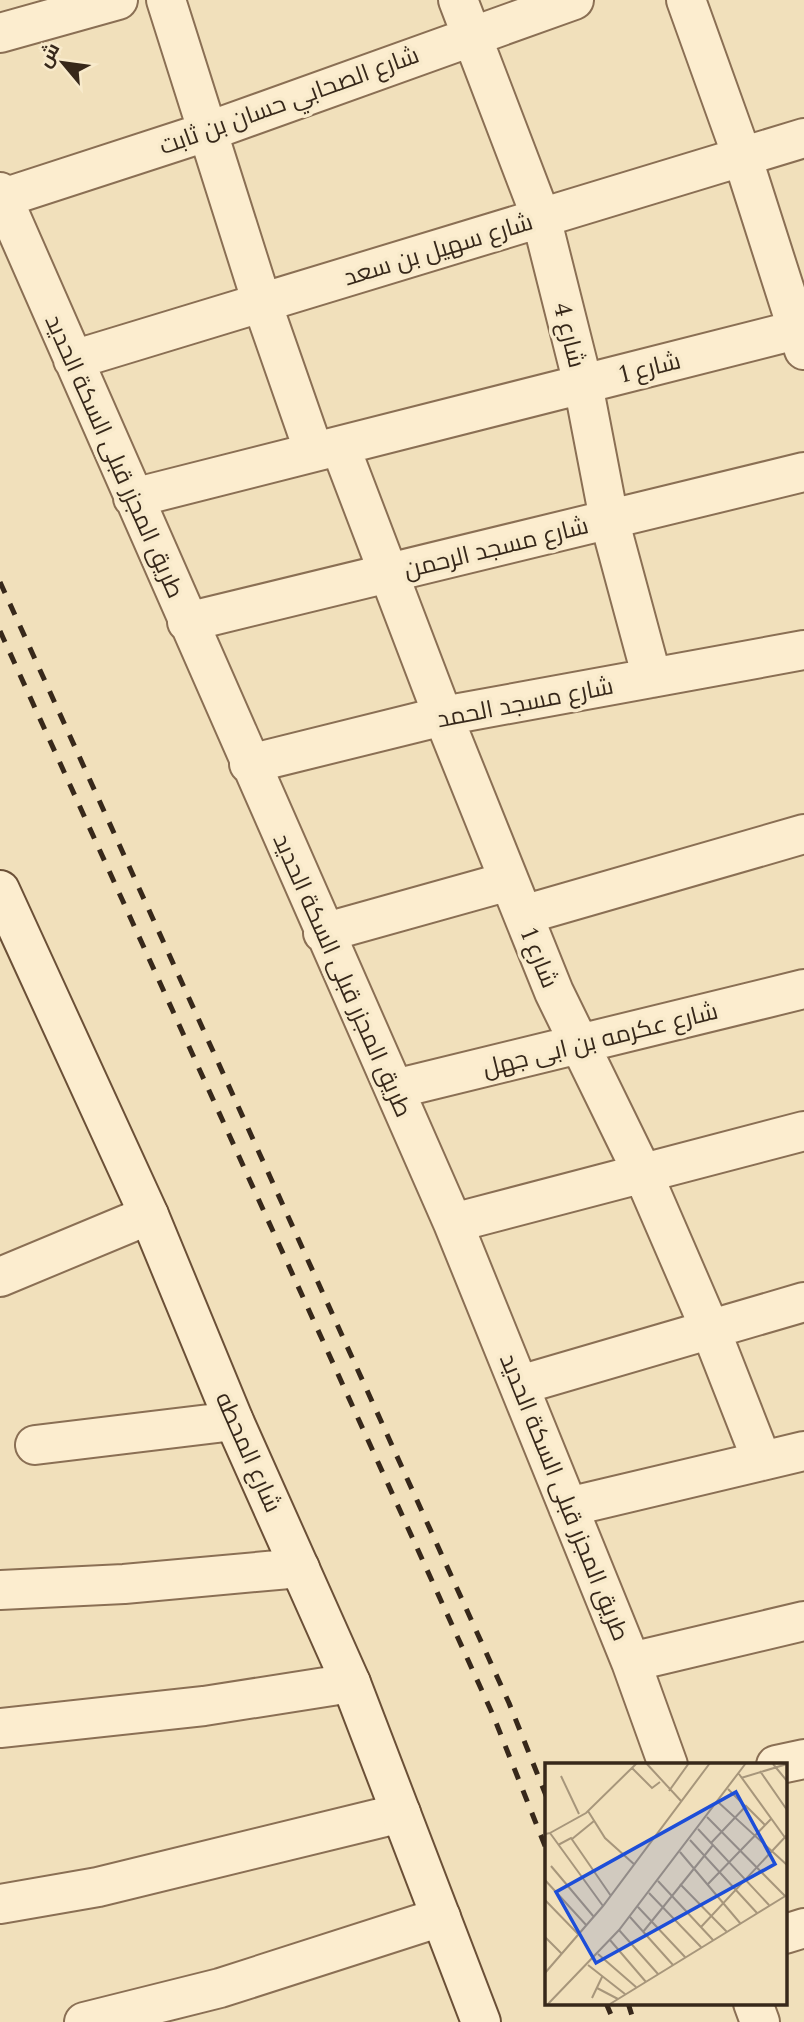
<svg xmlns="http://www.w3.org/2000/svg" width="804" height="2022" font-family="Lora,Cairo,serif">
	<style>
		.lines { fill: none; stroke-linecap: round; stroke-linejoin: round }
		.street-casing { stroke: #8a6f54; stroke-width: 42 }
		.secondary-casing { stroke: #6b5037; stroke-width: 42 }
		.street { stroke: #fcedcf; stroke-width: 38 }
		.secondary { stroke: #fcedcf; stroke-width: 38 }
		.rail { stroke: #37281a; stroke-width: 5; stroke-dasharray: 12 12; stroke-linecap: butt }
		.labels { text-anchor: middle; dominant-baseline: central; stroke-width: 7; stroke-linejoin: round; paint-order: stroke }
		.street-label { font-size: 24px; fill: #37281a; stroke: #f8eacb }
		.inset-road { fill: none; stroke: #a7967b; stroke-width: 2 }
		.view { fill: #1d4ed8; fill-opacity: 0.15; stroke: #1d4ed8; stroke-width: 3.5 }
		.inset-edge { fill: none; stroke: #37281a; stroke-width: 3.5 }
	</style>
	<rect width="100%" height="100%" fill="#f1e0bb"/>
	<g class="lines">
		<defs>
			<path id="street" d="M 166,0 L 262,303 L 314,452
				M 458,0 L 541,217 L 583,384 L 609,519 L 652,678
				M 686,0 L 742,156 L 804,350
				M 0,33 L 118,0
				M 0,192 L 453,1223 L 631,1662 L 668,1765
				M 3,198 L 209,131 L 574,0
				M 73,360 L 804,138
				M 340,446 L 443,716 L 554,992 L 643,1174 L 711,1331 L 762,1461
				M 133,498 L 804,328
				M 187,622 L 804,472
				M 249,764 L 443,716 L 804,650
				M 523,915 L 804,834
				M 323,933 L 509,881
				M 395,1089 L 804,989
				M 453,1223 L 804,1131
				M 0,1277 L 149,1215
				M 520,1385 L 804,1302
				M 35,1445 L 234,1421
				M 568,1507 L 804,1451
				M 0,1590 L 124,1584 L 300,1568
				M 631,1662 L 804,1621
				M 0,1728 L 204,1706 L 351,1683
				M 776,1765 L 804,1759
				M 0,1904 L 98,1887 L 401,1813
				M 785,1934 L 804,1928
				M 753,2003 L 760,2022
				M 84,2022 L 220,1988 L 441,1917"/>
			<path id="secondary" d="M 0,890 L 149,1215 L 234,1421 L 351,1683 L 481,2022"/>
		</defs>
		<!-- street casing -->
		<use href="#street" class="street-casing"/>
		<!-- secondary casing -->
		<use href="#secondary" class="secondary-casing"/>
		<!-- street -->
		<use href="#street" class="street"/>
		<!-- secondary -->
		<use href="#secondary" class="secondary"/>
		<!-- rail -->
		<path class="rail" d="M 0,582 L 509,1703 L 547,1798
			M 0,631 L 493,1715 L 547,1851
			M 606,2003 L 614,2022
			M 628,2003 L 634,2022"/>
	</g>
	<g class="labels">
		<!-- street labels -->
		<g class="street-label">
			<text transform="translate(289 100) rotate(-20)">شارع الصحابي حسان بن ثابت</text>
			<text transform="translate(438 249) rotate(-17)">شارع سهيل بن سعد</text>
			<text transform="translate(570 335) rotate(76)">شارع 4</text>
			<text transform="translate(650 367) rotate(-14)">شارع 1</text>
			<text transform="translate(115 456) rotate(66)">طريق المجزر قبلى السكة الحديد</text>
			<text transform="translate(496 547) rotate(-14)">شارع مسجد الرحمن</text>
			<text transform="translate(525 702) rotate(-11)">شارع مسجد الحمد</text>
			<text transform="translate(540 958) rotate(68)">شارع 1</text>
			<text transform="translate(343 975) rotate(66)">طريق المجزر قبلى السكة الحديد</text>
			<text transform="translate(600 1039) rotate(-14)">شارع عكرمه بن ابى جهل</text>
			<text transform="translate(249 1452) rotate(66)">شارع المحطه</text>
			<text transform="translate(565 1497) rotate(68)">طريق المجزر قبلى السكة الحديد</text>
		</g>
	</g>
	<!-- overview -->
	<g transform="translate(545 1763)">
		<rect width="242" height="242" fill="#f1e0bb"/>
		<path class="inset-road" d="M 101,0 L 137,39M 228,1 L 242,18M 87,5 L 107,25 L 115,19M 215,8 L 242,47M 194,11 L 241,76M 16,13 L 34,51M 196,15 L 242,1M 183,26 L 200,43M 124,28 L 144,0M 173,39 L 242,102M 43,48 L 60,75 L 90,102M 162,54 L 240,133M 153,66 L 224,142M 5,70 L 41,50 L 92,0M 0,71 L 5,70 L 58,143M 27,76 L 49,58M 145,77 L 212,150M 166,80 L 201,43 L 220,62M 13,82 L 26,75 L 66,133M 135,89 L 195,160M 6,103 L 49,154M 0,117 L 42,163M 113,118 L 168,177M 135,121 L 182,169M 163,121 L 226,56M 104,130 L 156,184M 0,137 L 34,172M 93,144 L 140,194M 85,154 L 128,202M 156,164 L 242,72M 74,167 L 113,211M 98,169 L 168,82M 0,174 L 17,191M 65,177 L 101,219M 53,191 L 91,224M 43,202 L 80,231M 0,210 L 58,143 L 165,0M 52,225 L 73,236M 47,235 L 57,214M 3,241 L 74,167 L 201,0M 65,241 L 242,132"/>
		<path class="view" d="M 191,29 L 230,101 L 51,200 L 11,129 Z"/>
		<rect width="242" height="242" class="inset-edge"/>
	</g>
	<!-- north arrow -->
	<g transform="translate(63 63) rotate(299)" stroke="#f8eacb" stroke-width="5" paint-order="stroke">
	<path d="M0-5L12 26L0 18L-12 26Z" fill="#37281a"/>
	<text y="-10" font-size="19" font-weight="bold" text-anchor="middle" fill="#37281a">ش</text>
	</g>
</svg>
